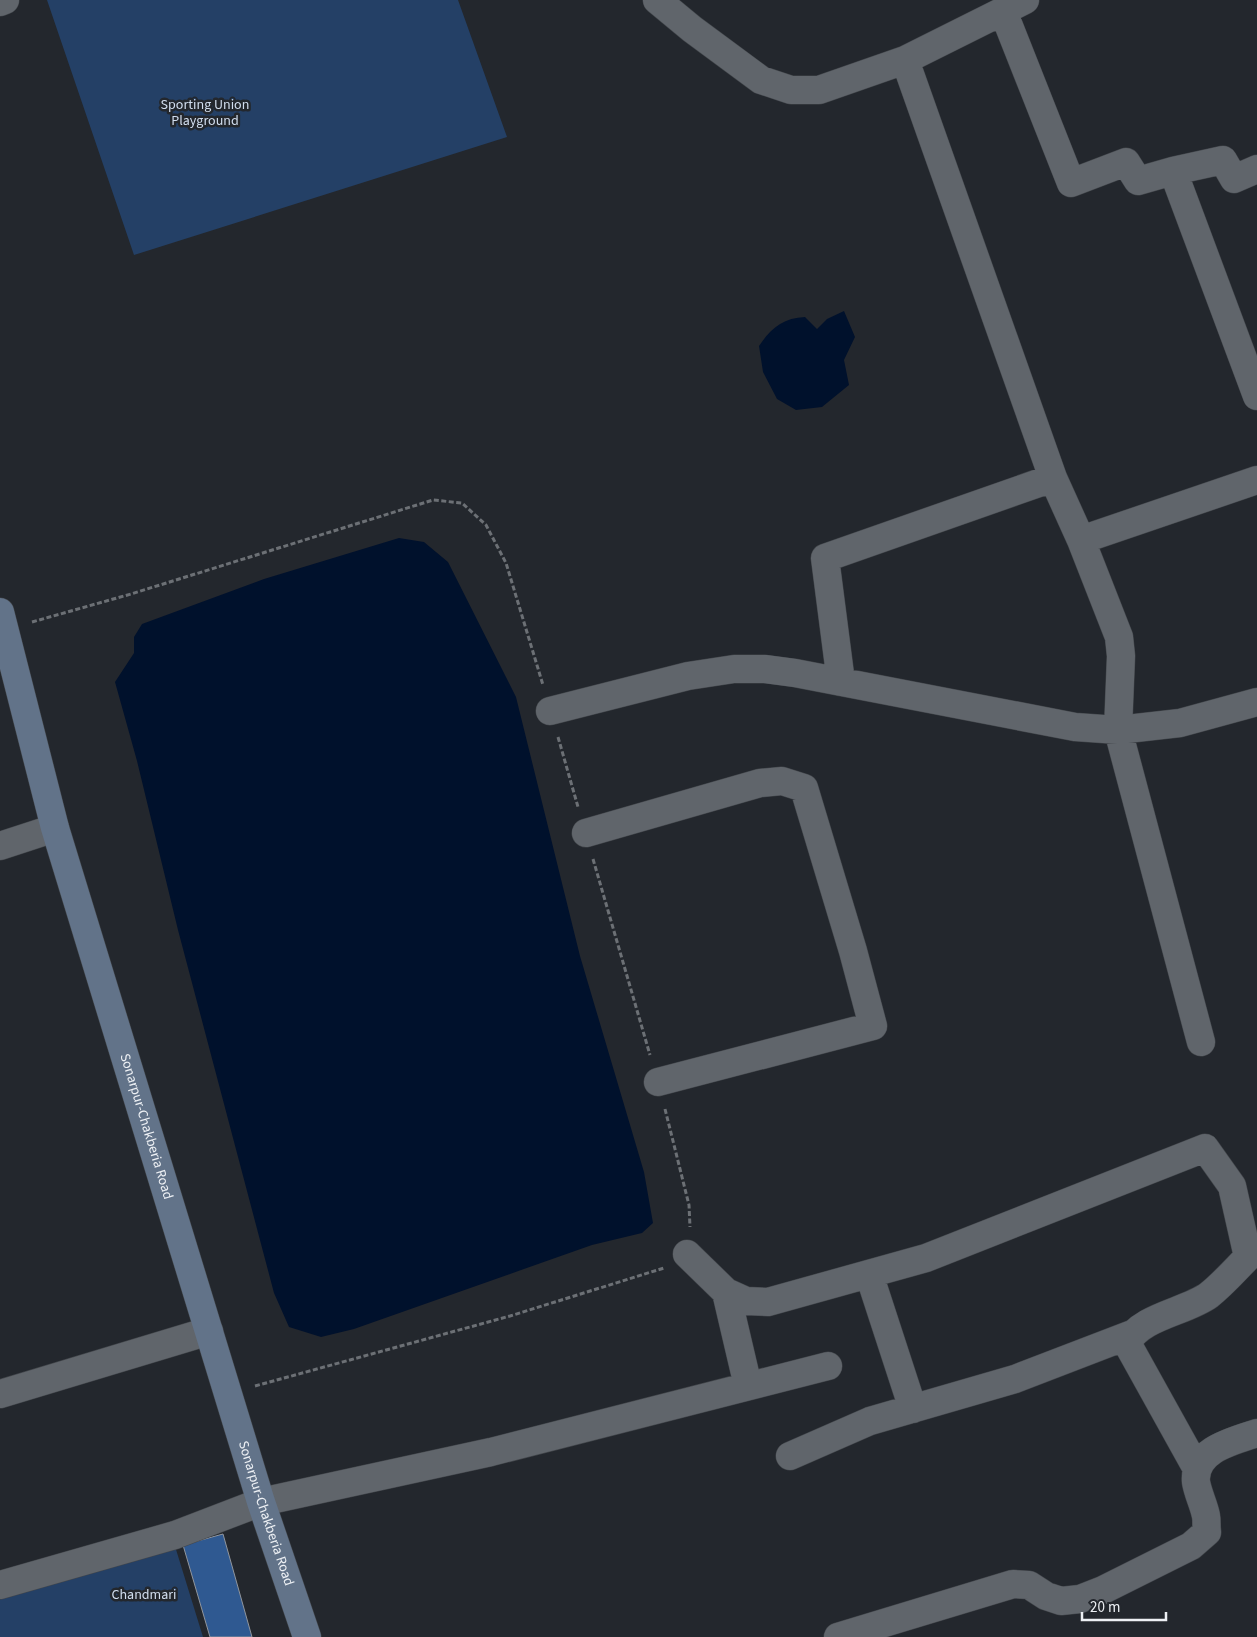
<svg xmlns="http://www.w3.org/2000/svg" width="1257" height="1637" font-family="'Source Sans 3',sans-serif">
	<style>
		.green { fill: #244066 }
		.water { fill: #00112c }
		.building { fill: #2f5991; stroke: #91969d }
		.lines { fill: none; stroke-linecap: round; stroke-linejoin: round }
		.street-casing { stroke: #42464b; stroke-width: 29 }
		.secondary-casing { stroke: #42464b; stroke-width: 29 }
		.path { stroke: #6c7075; stroke-width: 3; stroke-dasharray: 5 2.5; stroke-linecap: butt }
		.street { stroke: #60656b; stroke-width: 28 }
		.secondary { stroke: #627389; stroke-width: 28 }
		.labels { text-anchor: middle; dominant-baseline: central; stroke-width: 5; stroke-linejoin: round; paint-order: stroke }
		.park-label { font-size: 14px; fill: #d2deef; stroke: #23272d }
		.street-label { font-size: 14px; fill: #edf0f4; stroke: #23272d }
	</style>
	<rect width="100%" height="100%" fill="#23272d"/>
	<!-- green -->
	<path class="green" d="M 47,0 L 458,0 L 507,137 L 134,255 Z
		M 174,1543 L 203,1637 L 0,1637 L 0,1593 Z"/>
	<!-- water -->
	<path class="water" d="M 844,311 L 855,337 L 844,360 L 849,385 L 822,407 L 796,410 L 777,399 L 763,372 L 759,346 C 771,328 783,318 805,317 L 817,329 L 827,319 Z
		M 399,538 L 424,542 L 448,562 L 516,697 L 580,956 L 644,1172 L 653,1223 L 642,1233 L 592,1245 L 354,1329 L 321,1337 L 289,1327 L 274,1293 L 178,930 L 137,761 L 115,682 L 134,653 L 134,637 L 142,624 L 264,579 Z"/>
	<!-- building -->
	<path class="building" d="M 223,1534 L 252,1637 L 210,1637 L 183,1545 Z"/>
	<g class="lines">
		<defs>
			<path id="street" d="M 657,0 L 692,29 L 761,80 L 791,90 L 819,90 L 905,60 L 1025,0
				M 0,2 L 5,0
				M 1003,11 L 1071,183 L 1126,162 L 1138,181 L 1173,171 L 1223,160 L 1234,179 L 1257,169
				M 905,60 L 1053,478 L 1081,540 L 1119,637 L 1121,656 L 1118,730 L 1201,1042
				M 1173,171 L 1257,396
				M 1081,540 L 1257,480
				M 841,682 L 825,558 L 1053,478
				M 550,711 L 688,676 L 734,669 L 765,669 L 795,673 L 1075,727 L 1118,730 L 1180,723 L 1257,702
				M 586,833 L 760,783 L 782,781 L 804,788 L 853,951 L 873,1026 L 658,1082
				M 0,846 L 55,828
				M 687,1254 L 726,1292 L 746,1301 L 768,1302 L 926,1258 L 1205,1148 L 1232,1186 L 1248,1257 C 1236,1269 1223,1284 1209,1295 C 1186,1312 1141,1316 1127,1343 L 1197,1469
				M 869,1274 L 913,1409
				M 726,1292 L 748,1386
				M 0,1394 L 209,1331
				M 790,1456 L 870,1421 L 1015,1379 L 1132,1334
				M 0,1585 L 175,1535 L 261,1502 L 491,1452 L 828,1366
				M 838,1637 L 1013,1584 L 1029,1585 L 1046,1596 L 1061,1601 L 1080,1599 L 1103,1590 L 1191,1546 L 1207,1532 C 1206,1526 1207,1521 1206,1516 C 1204,1505 1198,1494 1196,1482 C 1193,1450 1233,1441 1257,1433"/>
			<g id="secondary">
				<path id="s1" d="M 0,612 L 55,828 L 261,1502 L 307,1637"/>
			</g>
		</defs>
		<!-- street casing -->
		<use href="#street" class="street-casing"/>
		<!-- secondary casing -->
		<use href="#secondary" class="secondary-casing"/>
		<!-- path -->
		<path class="path" d="M 32,622 L 131,594 L 433,500 L 462,503 L 486,525 L 506,563 L 543,685
			M 558,737 L 578,807
			M 593,859 L 650,1055
			M 665,1109 L 689,1205 L 690,1227
			M 255,1386 L 510,1316 L 664,1268"/>
		<!-- street -->
		<use href="#street" class="street"/>
		<!-- secondary -->
		<use href="#secondary" class="secondary"/>
	</g>
	<g class="labels">
		<!-- park labels -->
		<g class="park-label">
			<text x="205" y="105">Sporting Union<tspan x="205" dy="16">Playground</tspan></text>
			<text x="144" y="1595">Chandmari</text>
		</g>
		<!-- street labels -->
		<g class="street-label">
			<text stroke="none"><textPath href="#s1" startOffset="535">Sonarpur-Chakberia Road</textPath></text>
			<text stroke="none"><textPath href="#s1" startOffset="940">Sonarpur-Chakberia Road</textPath></text>
		</g>
	</g>
	<!-- scale -->
	<path d="M1082 1612v8h84v-8" fill="none" stroke="#edf0f4" stroke-width="2.5"/>
	<text x="1090" y="1612" font-size="15" fill="#edf0f4" stroke="#23272d" stroke-width="4" paint-order="stroke">20 m</text>
</svg>
